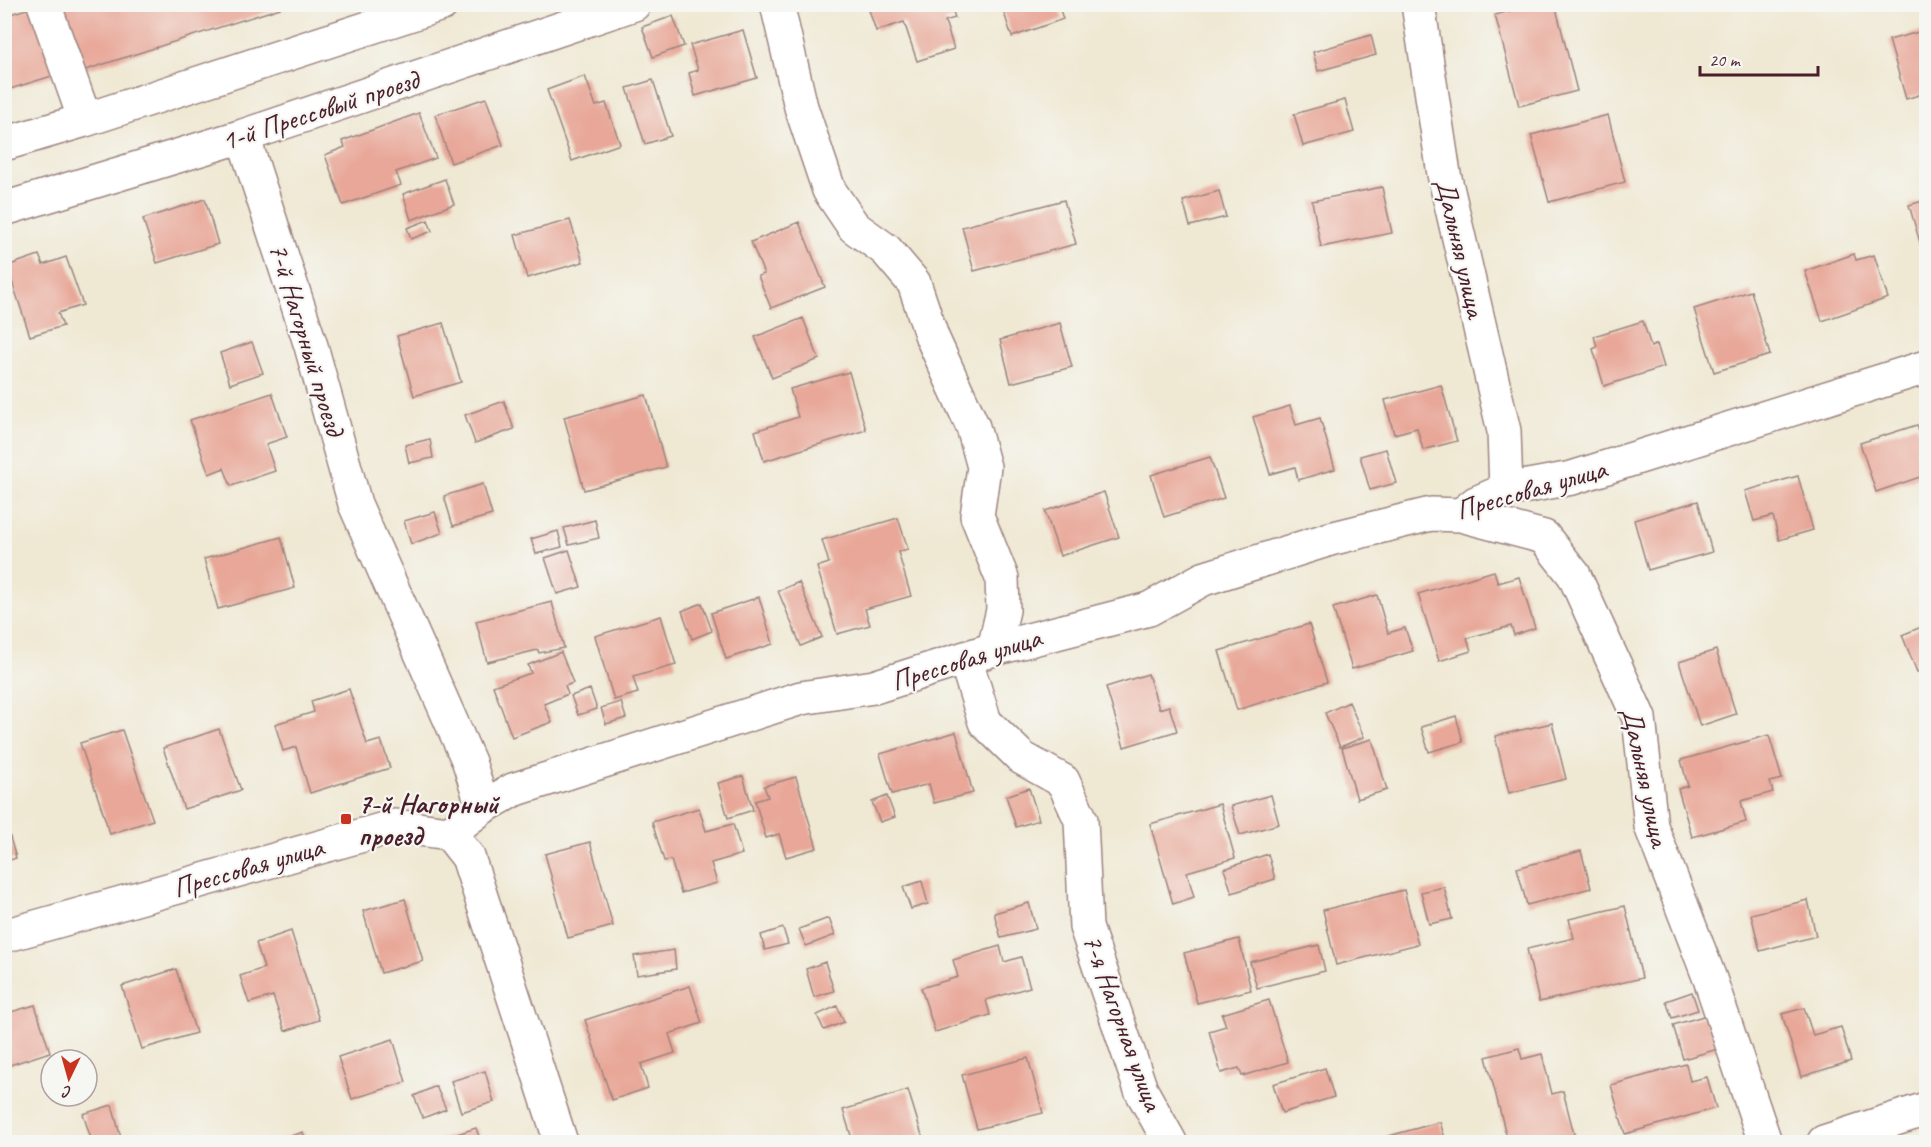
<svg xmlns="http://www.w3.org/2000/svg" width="1931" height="1147" font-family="Caveat,sans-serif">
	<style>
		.building { fill: #e8a798 }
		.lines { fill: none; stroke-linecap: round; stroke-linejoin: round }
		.minor-casing { stroke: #9c847f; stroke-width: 36 }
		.minor { stroke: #fff; stroke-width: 33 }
		.poi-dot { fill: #c8321e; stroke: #f6f6f2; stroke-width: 2 }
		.labels { text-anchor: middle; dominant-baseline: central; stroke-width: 4.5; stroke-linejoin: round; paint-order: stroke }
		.street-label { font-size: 28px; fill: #4a1f2b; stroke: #f6f6f2 }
		.poi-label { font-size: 28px; font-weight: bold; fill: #4a1f2b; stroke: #f6f6f2; text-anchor: start }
	</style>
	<rect width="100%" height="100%" fill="#f6f6f2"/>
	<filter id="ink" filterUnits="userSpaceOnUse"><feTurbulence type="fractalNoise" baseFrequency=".0167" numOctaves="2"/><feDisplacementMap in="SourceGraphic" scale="12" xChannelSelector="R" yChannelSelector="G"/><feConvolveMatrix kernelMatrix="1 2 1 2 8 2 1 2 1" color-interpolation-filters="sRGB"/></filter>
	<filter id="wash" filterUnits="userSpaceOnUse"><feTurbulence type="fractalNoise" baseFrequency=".008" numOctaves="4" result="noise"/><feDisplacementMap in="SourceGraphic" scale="24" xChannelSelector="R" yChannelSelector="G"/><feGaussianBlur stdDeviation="1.35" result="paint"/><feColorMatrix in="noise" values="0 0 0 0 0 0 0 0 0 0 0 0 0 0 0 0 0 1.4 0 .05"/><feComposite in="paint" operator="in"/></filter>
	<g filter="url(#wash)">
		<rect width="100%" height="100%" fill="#efe8d3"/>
		<g id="blocks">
			<!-- building -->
			<path class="building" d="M 57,4 L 289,4 L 290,5 L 79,72 Z
				M 867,4 L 951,4 L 955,18 L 945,21 L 954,49 L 917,61 L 904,22 L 876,31 Z
				M 1001,4 L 1058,4 L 1063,19 L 1012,37 Z
				M 1538,4 L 1555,4 L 1577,91 L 1519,106 L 1495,15 Z
				M 33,7 L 55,75 L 4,91 L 4,16 Z
				M 673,16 L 684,46 L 653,57 L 642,27 Z
				M 743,30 L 757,78 L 695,96 L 689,73 L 698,70 L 690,45 Z
				M 1926,30 L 1926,108 L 1922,94 L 1906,99 L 1889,40 Z
				M 1371,35 L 1376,55 L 1318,71 L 1313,52 Z
				M 585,76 L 596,106 L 606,103 L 620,144 L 572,161 L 547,90 Z
				M 653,80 L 671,136 L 645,144 L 627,88 Z
				M 486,98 L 503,145 L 451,163 L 435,115 Z
				M 1345,100 L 1354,132 L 1303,146 L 1294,114 Z
				M 419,113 L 436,158 L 396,172 L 401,185 L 343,205 L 325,155 L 345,147 L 342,141 Z
				M 1608,115 L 1625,182 L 1549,202 L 1531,135 Z
				M 445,179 L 454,204 L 411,220 L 403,194 Z
				M 1382,187 L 1392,233 L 1321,247 L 1312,201 Z
				M 1219,191 L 1226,217 L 1190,226 L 1183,201 Z
				M 205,199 L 218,244 L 157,263 L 143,219 Z
				M 1064,200 L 1076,244 L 974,271 L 962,227 Z
				M 1926,200 L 1926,263 L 1909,205 Z
				M 428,220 L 432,231 L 411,239 L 407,228 Z
				M 570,220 L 583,262 L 527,278 L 515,235 Z
				M 799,222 L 825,287 L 771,308 L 758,276 L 764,274 L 751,242 Z
				M 1854,254 L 1856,260 L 1874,255 L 1888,298 L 1822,321 L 1805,271 Z
				M 39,255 L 43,265 L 66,257 L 83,305 L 58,313 L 63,326 L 30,336 L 7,266 Z
				M 1751,291 L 1770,355 L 1714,372 L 1694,309 Z
				M 803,318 L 819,359 L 772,378 L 755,337 Z
				M 1643,321 L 1651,347 L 1657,344 L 1664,367 L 1604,386 L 1593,349 L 1597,347 L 1594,336 Z
				M 443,323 L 461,382 L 414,396 L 397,336 Z
				M 1060,323 L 1072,367 L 1011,383 L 1000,340 Z
				M 252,342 L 263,373 L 230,384 L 220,353 Z
				M 849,372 L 866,430 L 764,461 L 755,431 L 798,417 L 790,389 Z
				M 1441,385 L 1457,441 L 1423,450 L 1417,428 L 1394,434 L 1385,400 Z
				M 272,393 L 287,437 L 266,444 L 275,471 L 231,486 L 224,468 L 209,474 L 190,420 Z
				M 646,395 L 666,467 L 584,490 L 564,417 Z
				M 504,401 L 514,429 L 475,443 L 465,415 Z
				M 1290,406 L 1296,425 L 1320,418 L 1335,469 L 1298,480 L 1295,467 L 1270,474 L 1253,417 Z
				M 1917,425 L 1926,454 L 1926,475 L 1876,492 L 1860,443 Z
				M 430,439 L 433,458 L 409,463 L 405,445 Z
				M 1386,449 L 1396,483 L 1370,490 L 1360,456 Z
				M 1210,457 L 1224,498 L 1164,517 L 1151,475 Z
				M 1798,476 L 1813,530 L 1779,540 L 1773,516 L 1754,521 L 1745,491 Z
				M 483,484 L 492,515 L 453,526 L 444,496 Z
				M 1104,492 L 1119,537 L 1060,556 L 1045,511 Z
				M 1698,501 L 1712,552 L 1648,570 L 1634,520 Z
				M 435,512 L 442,533 L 411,544 L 404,521 Z
				M 898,518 L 908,549 L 898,552 L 911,596 L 865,609 L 870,625 L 837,634 L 817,567 L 829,563 L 822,540 Z
				M 595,520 L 599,538 L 569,545 L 564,528 Z
				M 558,531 L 562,547 L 536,554 L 531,539 Z
				M 281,537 L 295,588 L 218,609 L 204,559 Z
				M 569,550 L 581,587 L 557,594 L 545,558 Z
				M 1494,571 L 1498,583 L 1519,577 L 1535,628 L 1514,635 L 1511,626 L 1467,638 L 1471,651 L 1439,661 L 1418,594 Z
				M 799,582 L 822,637 L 801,646 L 778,591 Z
				M 1377,595 L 1388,633 L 1405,628 L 1413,651 L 1352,669 L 1333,608 Z
				M 759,597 L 773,644 L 726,659 L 711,613 Z
				M 552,602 L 564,648 L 539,653 L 538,650 L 487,662 L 476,621 Z
				M 702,603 L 712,631 L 692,639 L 682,611 Z
				M 661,616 L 676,665 L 633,677 L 638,693 L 614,700 L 595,636 Z
				M 1309,624 L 1327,682 L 1237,710 L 1219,651 Z
				M 1926,625 L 1926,668 L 1917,672 L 1902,635 Z
				M 1716,650 L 1736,714 L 1700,726 L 1679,662 Z
				M 561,652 L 573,683 L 565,686 L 568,694 L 544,704 L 552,722 L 512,737 L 493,686 L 531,673 L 528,665 Z
				M 1148,674 L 1159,709 L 1169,706 L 1177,731 L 1124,747 L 1106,687 Z
				M 349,689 L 367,744 L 381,740 L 390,768 L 310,793 L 296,747 L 283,751 L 275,724 L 314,712 L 311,701 Z
				M 590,689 L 597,709 L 578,715 L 571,696 Z
				M 621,702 L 626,718 L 606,724 L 601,708 Z
				M 1349,702 L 1364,737 L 1340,747 L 1325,713 Z
				M 1456,716 L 1463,742 L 1429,752 L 1421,727 Z
				M 1552,723 L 1566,779 L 1509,793 L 1495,736 Z
				M 219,729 L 241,790 L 184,809 L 163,748 Z
				M 122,730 L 153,820 L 110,834 L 80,743 Z
				M 956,732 L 973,793 L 934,803 L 929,784 L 892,794 L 880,754 Z
				M 1769,735 L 1782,779 L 1770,782 L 1773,792 L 1741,801 L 1746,822 L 1692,837 L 1678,789 L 1688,786 L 1681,760 Z
				M 1372,739 L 1387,790 L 1357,799 L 1342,748 Z
				M 743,776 L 753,810 L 728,818 L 718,783 Z
				M 796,777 L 817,848 L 786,857 L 779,834 L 766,838 L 755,801 L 768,797 L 764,786 Z
				M 1029,788 L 1039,820 L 1016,827 L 1006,796 Z
				M 1271,795 L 1279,824 L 1240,835 L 1231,806 Z
				M 887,796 L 895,817 L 880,822 L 872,802 Z
				M 1220,804 L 1235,858 L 1187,872 L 1194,897 L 1173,904 L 1150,824 Z
				M 699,808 L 706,831 L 733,824 L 742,854 L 711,863 L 717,883 L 681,893 L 671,860 L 664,861 L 652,822 Z
				M 9,834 L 16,858 L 4,862 L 4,836 Z
				M 590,842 L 613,926 L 568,938 L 545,854 Z
				M 1581,851 L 1591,888 L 1527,905 L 1517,868 Z
				M 1268,854 L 1275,879 L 1232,893 L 1224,869 Z
				M 922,881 L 928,904 L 911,909 L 903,887 Z
				M 1444,887 L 1452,919 L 1429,924 L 1421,892 Z
				M 1404,890 L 1418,944 L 1336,965 L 1323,910 Z
				M 405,899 L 423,961 L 381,973 L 363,911 Z
				M 1808,900 L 1816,936 L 1760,951 L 1751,914 Z
				M 1029,903 L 1036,929 L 1001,938 L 994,913 Z
				M 1625,906 L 1642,978 L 1539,1002 L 1527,949 L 1574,938 L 1569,919 Z
				M 829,918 L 835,935 L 806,946 L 799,929 Z
				M 783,928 L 788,944 L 765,950 L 761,935 Z
				M 291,931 L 319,1020 L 285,1031 L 273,996 L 249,1003 L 240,976 L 264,968 L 256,943 Z
				M 1239,939 L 1251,990 L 1197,1003 L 1184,953 Z
				M 1319,945 L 1325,971 L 1257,988 L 1250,962 Z
				M 1000,946 L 1004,962 L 1021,957 L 1030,987 L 986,1000 L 990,1015 L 935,1032 L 921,988 L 958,977 L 953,960 Z
				M 674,950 L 676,969 L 637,975 L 634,956 Z
				M 825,962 L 834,991 L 814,997 L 806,969 Z
				M 176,969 L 196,1033 L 142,1049 L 122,986 Z
				M 690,986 L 702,1023 L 669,1034 L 675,1053 L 641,1064 L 648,1088 L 612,1100 L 585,1020 Z
				M 1692,992 L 1698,1010 L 1672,1018 L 1666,1001 Z
				M 1269,1000 L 1288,1062 L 1242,1076 L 1239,1068 L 1221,1073 L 1209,1031 L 1226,1026 L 1222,1014 Z
				M 35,1005 L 50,1052 L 4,1067 L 4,1014 Z
				M 837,1006 L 844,1022 L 824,1030 L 817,1015 Z
				M 1804,1008 L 1813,1035 L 1841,1027 L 1851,1061 L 1801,1077 L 1782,1014 Z
				M 1707,1015 L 1718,1049 L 1683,1059 L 1673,1025 Z
				M 393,1039 L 406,1082 L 352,1099 L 338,1057 Z
				M 1519,1048 L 1522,1059 L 1542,1054 L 1552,1094 L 1563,1091 L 1576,1142 L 1508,1142 L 1486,1057 Z
				M 1028,1058 L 1043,1113 L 977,1129 L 962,1075 Z
				M 1686,1064 L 1690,1081 L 1707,1077 L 1716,1108 L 1625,1134 L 1611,1085 Z
				M 1325,1068 L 1334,1097 L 1282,1113 L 1273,1084 Z
				M 485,1071 L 494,1102 L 461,1112 L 451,1081 Z
				M 436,1086 L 446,1109 L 423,1118 L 414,1096 Z
				M 908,1090 L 924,1142 L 853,1142 L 843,1110 Z
				M 112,1105 L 121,1138 L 106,1142 L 92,1142 L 83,1114 Z
				M 1440,1122 L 1446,1142 L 1367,1142 Z
				M 476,1128 L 481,1142 L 432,1142 Z
				M 303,1132 L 306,1142 L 273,1142 Z"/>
		</g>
	</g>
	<g filter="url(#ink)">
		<use href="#blocks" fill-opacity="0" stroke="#9c847f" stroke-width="1.5"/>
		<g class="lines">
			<defs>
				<path id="minor" d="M 44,4 L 85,120 L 442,4
					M 777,4 L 801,107 L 829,190 L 854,227 L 886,250 L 914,283 L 932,337 L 973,427 L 984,467 L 977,516 L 1002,578 L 1003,610 L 994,649
					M 1418,4 L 1444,174 L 1504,431 L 1506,490
					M 243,136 L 311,346 L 355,504 L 469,762 L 483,807
					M 4,144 L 85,120
					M 4,209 L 243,136 L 634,4
					M 1461,515 L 1544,537 L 1574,575 L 1639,718 L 1651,826 L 1710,979 L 1765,1142
					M 965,658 L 985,722 L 1022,758 L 1063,781 L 1081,820 L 1086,927 L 1141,1090 L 1170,1142
					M 449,833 L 468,857 L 561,1142
					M 4,936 L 395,826 L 449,833 L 483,807 L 513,790 L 801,698 L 874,687 L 994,649 L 1149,609 L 1203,579 L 1330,539 L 1431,514 L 1461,515 L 1476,503 L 1506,490 L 1572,478 L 1926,367
					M 1824,1142 L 1926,1109"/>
			</defs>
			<!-- minor casing -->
			<use href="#minor" class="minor-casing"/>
			<!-- minor -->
			<use href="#minor" class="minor"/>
		</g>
	</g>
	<!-- markers -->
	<rect class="poi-dot" x="340" y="813" width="12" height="12" rx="3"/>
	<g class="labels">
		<!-- street labels -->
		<g class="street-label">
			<text transform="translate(320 110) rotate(-18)">1-й Прессовый проезд</text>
			<text transform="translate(1461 248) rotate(77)">Дальняя улица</text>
			<text transform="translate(307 339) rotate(73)">7-й Нагорный проезд</text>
			<text transform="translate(1531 489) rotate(-16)">Прессовая улица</text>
			<text transform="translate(966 659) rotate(-17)">Прессовая улица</text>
			<text transform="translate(1646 777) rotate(78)">Дальняя улица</text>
			<text transform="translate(248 867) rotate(-16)">Прессовая улица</text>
			<text transform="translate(1123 1022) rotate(70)">7-я Нагорная улица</text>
		</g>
		<!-- poi labels -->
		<g class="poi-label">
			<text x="358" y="803">7-й Нагорный<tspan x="358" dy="32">проезд</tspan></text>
		</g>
	</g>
	<!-- margin -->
	<rect width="1931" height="1147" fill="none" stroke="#f6f6f2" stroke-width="24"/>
	<!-- north arrow -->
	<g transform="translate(69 1078) rotate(185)"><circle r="28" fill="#f6f6f2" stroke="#b1a0a2" stroke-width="1.5"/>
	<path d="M0-4.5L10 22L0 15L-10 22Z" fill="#c8321e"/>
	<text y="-9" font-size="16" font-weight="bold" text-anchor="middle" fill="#4a1f2b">С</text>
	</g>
	<!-- scale -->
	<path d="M1700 66v9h118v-9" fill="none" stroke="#4a1f2b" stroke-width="3"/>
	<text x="1709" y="66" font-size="18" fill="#4a1f2b" stroke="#f6f6f2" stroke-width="4.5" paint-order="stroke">20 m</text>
</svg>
